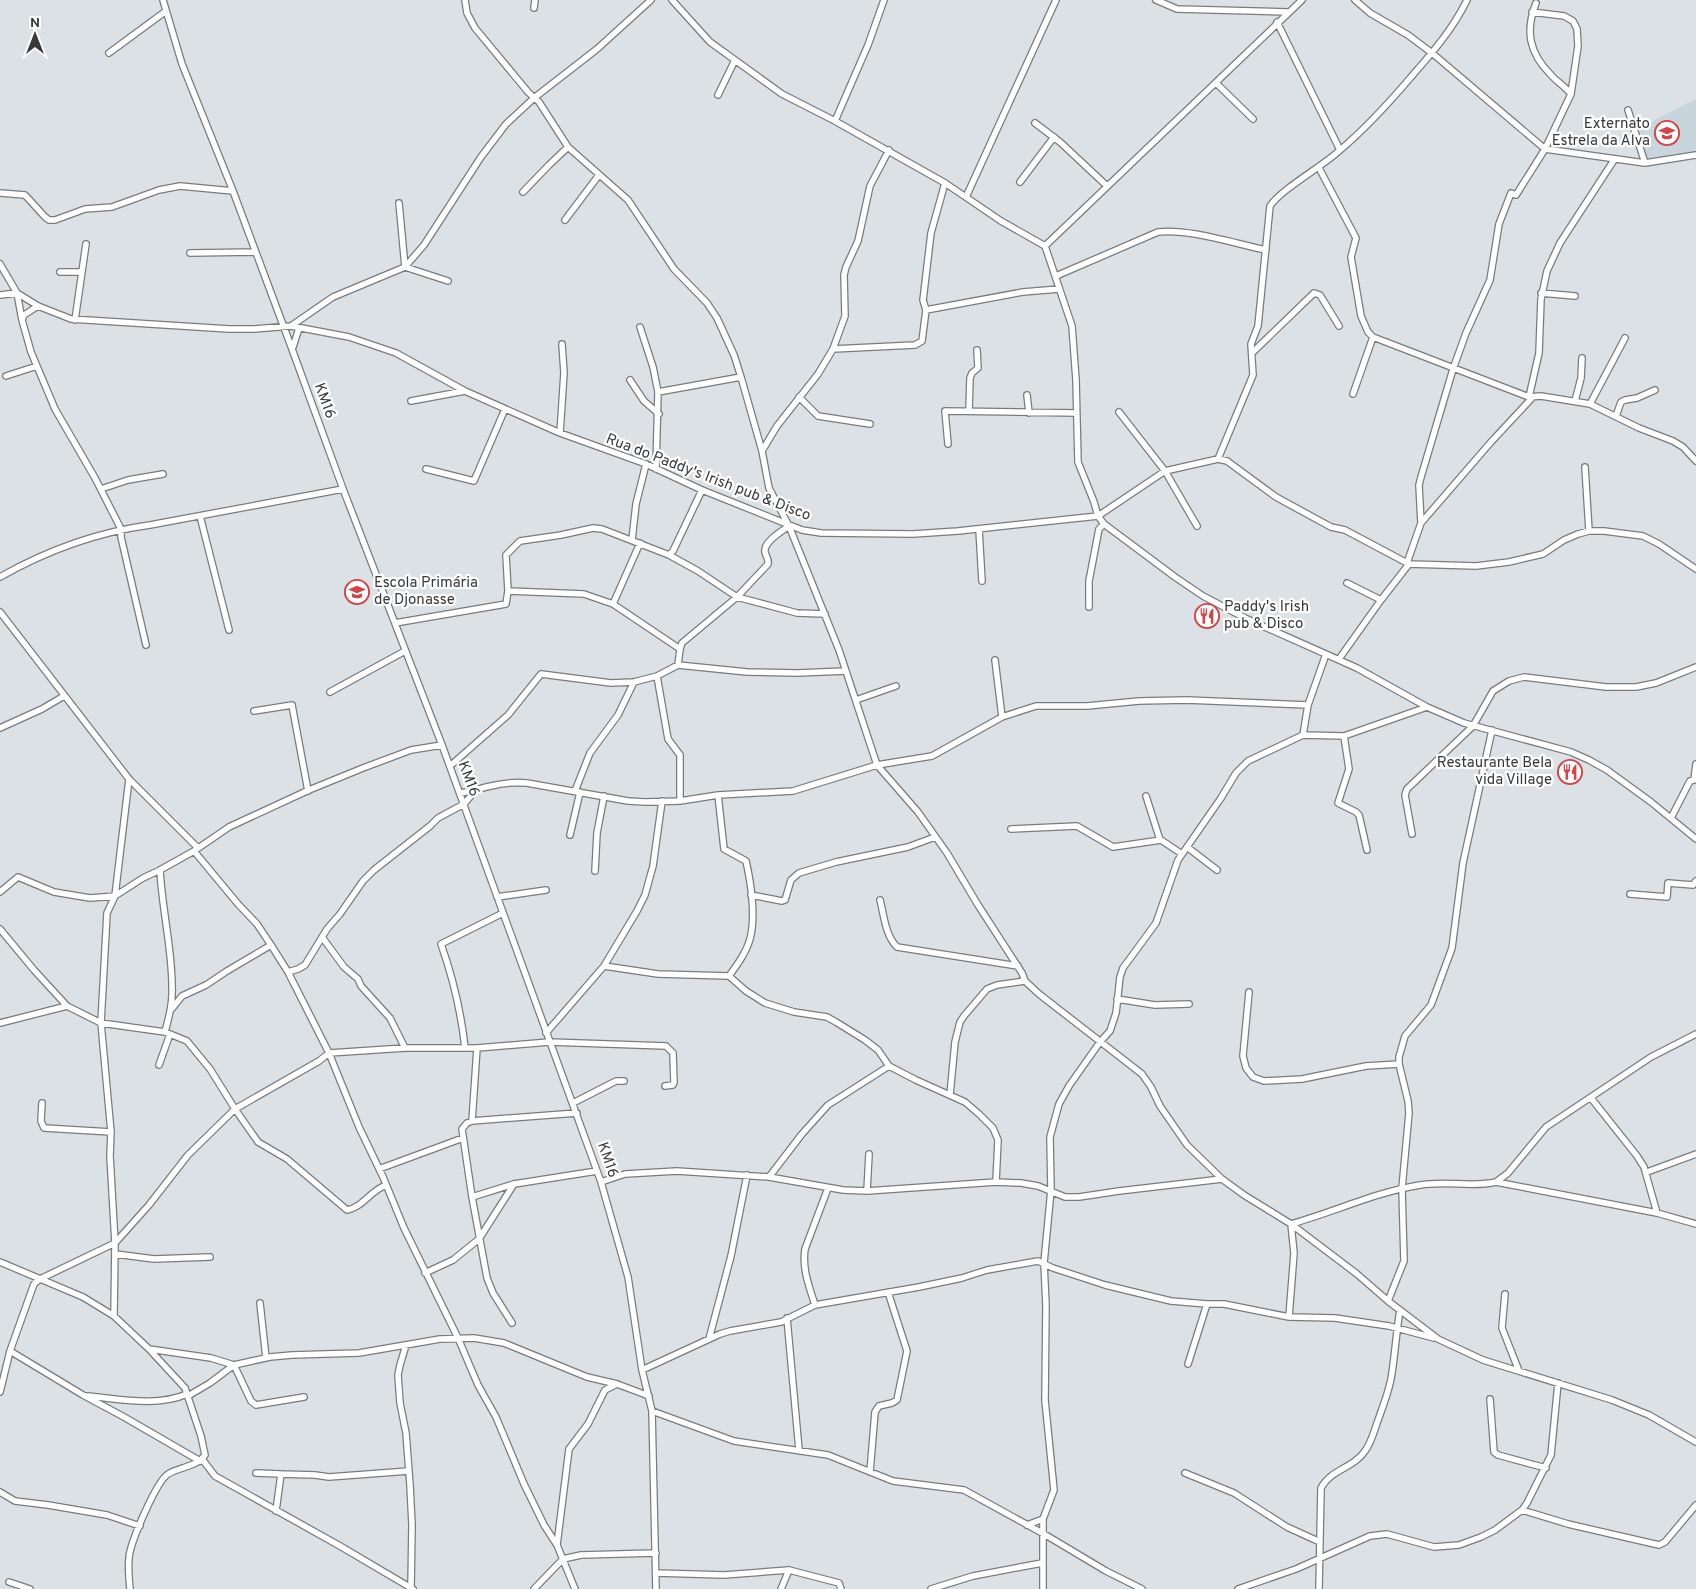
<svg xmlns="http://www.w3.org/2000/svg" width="1696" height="1589" font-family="Overpass,sans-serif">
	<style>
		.built { fill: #c8d5dd }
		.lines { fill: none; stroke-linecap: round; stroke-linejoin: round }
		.minor-casing { stroke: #777c7f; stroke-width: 8 }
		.minor { stroke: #fff; stroke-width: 5.5 }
		.labels { text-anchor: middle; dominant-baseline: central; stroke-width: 4.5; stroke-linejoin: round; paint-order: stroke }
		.poi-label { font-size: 15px; fill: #37393b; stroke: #fff; text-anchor: end }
		.street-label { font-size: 15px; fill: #37393b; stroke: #fff }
	</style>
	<rect width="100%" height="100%" fill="#dbe1e4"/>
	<!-- built -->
	<path class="built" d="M 1696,99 L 1696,154 L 1648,160 L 1637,129 Z"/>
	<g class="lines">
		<defs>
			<path id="minor" d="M 163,0 L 182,64 L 233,191 L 292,349 L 343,489 L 442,745 L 601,1182 L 628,1277 L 642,1370 L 652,1411 L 656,1589
				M 465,0 L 467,13 L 475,28 L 528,92 L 539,102 L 568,147 L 628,200 L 674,269 L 707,303 L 717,318 L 734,355 L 741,377 L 762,451 L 769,488 L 789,526 L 839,650 L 877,765 L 918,812 L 947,853 L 978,905 L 1022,973 L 1025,981 L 1039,994 L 1142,1074 L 1151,1087 L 1160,1106 L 1187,1145 L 1222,1179
				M 672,0 L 710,42 L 782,94 L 835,121 L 945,183 L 1001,221 L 1045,246 L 1072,326 L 1076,380 L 1078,462 L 1094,502 L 1098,516 L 1165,471 L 1218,459 L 1227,461 L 1276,497 L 1331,527 L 1345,530 L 1409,564 L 1476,566 L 1509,562 L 1543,554 L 1564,540 L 1578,534 L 1589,531 L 1604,531 L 1643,536 L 1659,544 L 1696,569
				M 1156,0 L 1177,9 L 1288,12
				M 1355,0 L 1370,13 L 1408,35 L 1432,53 L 1545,149 L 1645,163 L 1696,155
				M 534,8 L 535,0
				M 1532,12 L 1564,16 L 1573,21 L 1577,29 L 1578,46 L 1571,94
				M 1277,22 L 1340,150
				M 109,53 L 166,11
				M 1216,83 L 1253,119
				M 718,95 L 735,60
				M 1628,110 L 1645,163
				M 835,121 L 868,45 L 884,0
				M 1035,123 L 1060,142 L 1107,186
				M 1319,168 L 1356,238 L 1351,257 L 1361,316 L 1368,332 L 1373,337 L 1529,397 L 1541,396 L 1590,404 L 1639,428 L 1673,441 L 1683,447 L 1696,461
				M 1020,182 L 1054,137
				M 523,192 L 549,165 L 568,147
				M 0,193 L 25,195 L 45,217 L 49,220 L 55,220 L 85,209 L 112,207 L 159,190 L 180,186 L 233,191
				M 966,197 L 1056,0
				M 399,203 L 405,267 L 448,281
				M 565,220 L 599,175
				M 1045,246 L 1302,0
				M 190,253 L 255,252
				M 0,264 L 17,293 L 38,306 L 71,319 L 229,329 L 253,329 L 291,326 L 333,297 L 405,267 L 424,245 L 481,157 L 506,124 L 534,98 L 597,49 L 651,0
				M 60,272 L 81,272
				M 1056,276 L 1158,232 C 1188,228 1236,244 1266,250
				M 1541,293 L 1575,296
				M 0,295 L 17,293 L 22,320
				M 38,306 L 24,315 L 22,320 L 31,352 L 55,409 L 95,478 L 121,529 L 121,537 L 146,645
				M 926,310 L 1023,292 L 1059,289
				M 75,320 L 86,244
				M 291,326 L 349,337 L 396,353 L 465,391 L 560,433 L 646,464 L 702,490 L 802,530 L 821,533 L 913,534 L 958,531 L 1098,516 L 1104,524 L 1175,577 L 1203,596 L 1247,619 L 1357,668 L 1427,707 L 1464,723 L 1571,752 L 1589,760 L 1607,770 L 1651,802 L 1696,839
				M 640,327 L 653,367 L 658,392 L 656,469
				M 293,347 L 299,328
				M 833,349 L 915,345 L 922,341 L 926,310 L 923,300 L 924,292 L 931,233 L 945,183
				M 1253,352 L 1314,293 L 1320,295 L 1339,326
				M 6,376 L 37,366
				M 630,380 L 644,401 L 659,414
				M 658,392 L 741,377
				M 1353,394 L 1373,337
				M 1027,395 L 1029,413
				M 799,397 L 818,416 L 870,424
				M 1529,397 L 1539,353 L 1541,299 L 1547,271 L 1560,243 L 1614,160
				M 411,401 L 465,391
				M 1575,401 L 1581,378 L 1582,358
				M 1590,404 L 1625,338
				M 969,411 L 970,378 L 972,373 L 978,368 L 977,350
				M 1119,412 L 1165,471 L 1197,526
				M 1616,416 L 1621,402 L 1625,400 L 1637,398 L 1655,390
				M 560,433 L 564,373 L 562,344
				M 948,444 L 945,411 L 1076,413
				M 762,451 L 777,426 L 818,374 L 833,349 L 845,316 L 844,275 L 846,267 L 858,241 L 870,186 L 889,150
				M 1218,459 L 1253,375 L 1251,344 L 1258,326 L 1270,206 C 1283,188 1320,168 1339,151 C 1365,129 1389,103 1411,77 C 1432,53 1453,29 1467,0
				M 1585,467 L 1589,531
				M 426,469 L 474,481 L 505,409
				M 101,489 L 128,480 L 163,474
				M 200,516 L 229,630
				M 1421,523 L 1491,442 L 1532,398
				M 979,529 L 982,581
				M 632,540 L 636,504 L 646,464
				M 669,555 L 698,571 L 737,597 L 797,613 L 825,614
				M 1407,563 L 1421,523 L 1419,485 L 1421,477 L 1453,369 L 1466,333 L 1490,280 L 1499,224 L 1511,193 L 1516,195 L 1545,149 L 1571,94 C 1565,86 1557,82 1551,75 C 1529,53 1525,31 1536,3
				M 0,577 C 46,551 98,532 150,525 L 343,489
				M 1347,583 L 1381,600
				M 508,591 L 584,594 L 613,604 L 640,543
				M 613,604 L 680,649
				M 1089,607 L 1089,581 L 1098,534 L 1099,529 L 1104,524
				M 0,612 L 129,779 L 198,848
				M 395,623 L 506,604 L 508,591 L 506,555 L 520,541 L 561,535 L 593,528 L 602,529 L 669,555 L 673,551 L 702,490
				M 1339,659 L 1381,600 L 1409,564
				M 995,660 L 1002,717
				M 678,665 L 680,649 L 682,643 L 737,597 L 768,564 C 769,559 766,557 765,552 C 763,542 782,531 789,526
				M 657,676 L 668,739 L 680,755 L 680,801
				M 330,692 L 405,651
				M 856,700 L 896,686
				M 254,711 L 292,705 L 308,791
				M 0,728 L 42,709 L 64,696
				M 1303,735 L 1308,705 L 1326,654
				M 1344,736 L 1349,769 L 1338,803 L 1356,812 L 1359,815 L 1367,850
				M 450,766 L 508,715 L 541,674 L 611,683 L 634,682 L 657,676 L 678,665 L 747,672 L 797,673 L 846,671
				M 575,791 L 590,753 L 618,715 L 634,682
				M 460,793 C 471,792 480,788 491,786 C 503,783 515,782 527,783 L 628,801 L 645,802 L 680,801 L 718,795 L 793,791 L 877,765 L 932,756 L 1002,717 L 1036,706 L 1087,706 L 1139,701 L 1187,700 L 1308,705
				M 718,795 L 724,849 L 746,861 C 751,883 756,917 750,939 C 746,953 737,965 729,976
				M 1146,796 L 1160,840
				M 1671,818 L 1690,781 L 1694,780 L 1696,764
				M 1011,829 L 1077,826 L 1113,847 L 1161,840 L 1182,854
				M 1412,834 L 1405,795 L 1407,789 L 1473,726 L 1493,691 L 1509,681 L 1524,677 L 1606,687 L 1636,687 L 1656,683 L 1696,667
				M 570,835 L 580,792
				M 1187,847 L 1217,870
				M 194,851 L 238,904 L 257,924 L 271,945
				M 160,870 C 162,909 172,948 172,986 C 173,1002 169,1017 165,1032
				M 595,871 L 597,833 L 604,796
				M 0,892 L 18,877 L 54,892 L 90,898 L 115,896 L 143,878 L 160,870 L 194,851 L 229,827 L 309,790 L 363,768 L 411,750 L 442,745
				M 1630,894 L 1667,897 L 1668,883 L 1693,885 L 1696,881
				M 751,895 L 782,901 L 785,900 L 791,880 L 799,873 L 836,862 L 908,847 L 935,837
				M 497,897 L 546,890
				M 880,900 C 884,915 885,935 897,947 L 1018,966
				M 0,929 L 34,970 L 67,1006 L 101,1023 L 165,1032 L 187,1041 L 210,1069 L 235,1109
				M 322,937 L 344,967 L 358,979 L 361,986 L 390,1018 L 405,1048
				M 604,966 L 658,974 L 729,976 L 746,991 L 765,1003 L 794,1012 L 827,1017 L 836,1022 L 865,1040 L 878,1050 L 889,1066 L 916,1080 L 965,1102 L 979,1114 L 993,1128 L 998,1140 L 996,1182
				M 288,972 L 298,969 L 305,965 L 327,929 L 340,914 L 363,881 L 374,870 L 430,826 L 438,818 L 464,804 L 475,791
				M 1249,992 L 1243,1056 L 1246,1068 L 1253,1077 L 1264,1081 L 1302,1079 L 1366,1066 L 1399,1064
				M 1117,999 L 1155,1005 L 1189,1004
				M 170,1011 L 182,996 L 206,985 L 227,971 L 271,945 L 288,972 L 329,1053 L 359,1127 L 383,1177 L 404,1228 L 458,1338 L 478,1385 L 496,1417 L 524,1484 L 544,1525 L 557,1545 L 575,1589
				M 0,1023 L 67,1006
				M 546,1033 L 604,966 L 637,911 L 645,895 L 653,866 L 662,801
				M 465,1048 C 461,1011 453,978 441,944 L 503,913
				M 159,1065 L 170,1034
				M 950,1095 L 955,1042 L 960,1022 L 964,1016 L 987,989 L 997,985 L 1025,981
				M 1591,1098 L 1637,1156 L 1644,1167 L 1657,1213
				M 42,1103 L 41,1121 L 44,1128 L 111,1132
				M 573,1103 L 616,1081 L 624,1081
				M 235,1109 L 258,1142 L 287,1159 L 347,1210 C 363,1207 370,1191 386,1185
				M 472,1121 L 477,1048
				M 379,1169 L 463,1138
				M 1647,1172 L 1696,1154
				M 769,1177 L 802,1134 L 828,1105 L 889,1066
				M 601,1182 L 625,1174 L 677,1171 L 769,1177 L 843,1190 L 867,1191 L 996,1182 L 1021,1183 L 1038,1186 L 1065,1197 L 1079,1197 L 1119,1191 L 1222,1179 L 1244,1195 L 1291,1224 L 1357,1274 L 1388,1301 L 1438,1339 L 1483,1360 L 1612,1400 L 1649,1415 L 1696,1442
				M 1496,1182 L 1508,1173 L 1546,1127 L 1651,1057 L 1696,1034
				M 867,1191 L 869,1154
				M 472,1197 L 514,1184 L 597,1171
				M 1291,1224 C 1334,1212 1376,1192 1420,1185 C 1446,1180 1471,1188 1496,1182 L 1657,1213 L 1696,1224
				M 115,1243 L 110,1156 L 111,1132 L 101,1023 L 107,913 L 115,896 L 129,779
				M 115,1254 L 154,1259 L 210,1257
				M 0,1262 L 83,1297 L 114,1316 L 149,1349 L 185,1388 L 201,1436 L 205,1455 C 197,1467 179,1467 168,1474 C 156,1482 130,1543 129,1558 C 128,1568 129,1579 130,1589
				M 425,1273 L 453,1260 L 479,1239 L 514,1184
				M 1505,1294 L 1502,1328 L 1519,1371
				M 1388,1301 L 1404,1261 L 1402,1188 L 1409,1113 L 1408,1101 L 1399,1064 L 1399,1057 L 1405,1036 L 1431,1005 L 1452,948 L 1463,863 L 1492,730
				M 260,1303 L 266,1358
				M 815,1305 C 809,1286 802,1269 805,1249 L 828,1188
				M 114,1316 L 115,1243 L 149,1205 L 188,1155 L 235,1109 L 319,1061 L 329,1053 L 405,1048 L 477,1048 L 549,1042 L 666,1046 L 673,1053 L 674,1082 L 673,1085 L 665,1086
				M 1289,1317 L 1294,1253 L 1291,1224
				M 787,1318 L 799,1450
				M 512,1323 L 493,1293 L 487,1278 L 472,1197 L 462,1129 L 467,1123 L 472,1121 L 577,1113
				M 709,1339 L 731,1256 L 747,1175
				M 406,1345 L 400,1365 L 398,1375 L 400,1403 L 406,1433 L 410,1485 L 412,1525 L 411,1588
				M 149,1349 L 211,1358 L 234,1365 L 270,1357 L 292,1355 L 359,1353 L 440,1339 L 474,1338 L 504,1343 L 587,1377 L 617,1384 L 649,1396
				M 10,1351 L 83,1395 L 124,1417 L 200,1461
				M 1188,1364 L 1207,1304
				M 642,1370 L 720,1334 L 730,1331 L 781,1322 L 815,1305 L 919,1287 L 962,1278 L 987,1270 L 1038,1261 L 1053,1268 L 1105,1285 L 1171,1301 L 1207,1304 L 1224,1304 L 1289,1317 L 1335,1318 L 1389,1326 L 1434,1338
				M 0,1392 L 10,1351 L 34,1284 L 40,1279 L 115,1243
				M 87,1396 C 120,1399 157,1407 187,1394
				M 188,1396 L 210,1383 L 234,1365 L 251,1401 L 256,1405 L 304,1397
				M 1490,1399 L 1494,1452 L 1498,1455 L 1546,1468
				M 652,1411 L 734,1441 L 828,1455 L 893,1481 L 964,1490 L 1044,1534 L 1106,1571 L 1142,1589
				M 202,1459 L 215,1476 L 340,1546 L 413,1589
				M 870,1472 L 875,1412 L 879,1406 L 892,1403 L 897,1400 L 907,1351 L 888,1292
				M 256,1473 L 281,1474
				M 1185,1473 L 1234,1493 L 1287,1527 L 1320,1542
				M 0,1492 L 15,1501 L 48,1505 L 107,1515 L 140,1526
				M 1522,1510 L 1568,1524 L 1659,1545 L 1665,1542 L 1696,1505
				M 276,1511 L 281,1474 L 315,1475 L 329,1477 L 409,1471
				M 1027,1525 L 1043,1519
				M 557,1545 L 569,1449 L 588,1424 L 605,1390 L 617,1384
				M 656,1573 L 724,1575 L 789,1570 L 839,1583 L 841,1589
				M 9,1582 L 30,1589
				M 534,1589 L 563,1559 L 581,1555 L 656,1553
				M 781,1589 L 789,1570
				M 931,1589 L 973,1576 L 1042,1563
				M 1043,1589 L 1043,1519 L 1054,1490 L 1045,1400 L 1046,1305 L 1044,1263 L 1051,1190 L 1050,1137 L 1059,1104 L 1069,1086 L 1100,1042 L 1110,1031 L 1116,1013 L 1120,977 L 1123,968 L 1156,923 L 1178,860 L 1221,798 L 1236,773 L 1248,761 L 1303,735 L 1344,736 L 1427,707
				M 1238,1589 L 1296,1569 L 1370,1536 L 1387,1534 L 1434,1547 L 1459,1545 L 1481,1537 L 1495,1530 L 1522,1510 L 1527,1503 L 1551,1455 L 1558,1383
				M 1319,1589 L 1321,1488 C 1331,1469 1354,1468 1365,1451 C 1371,1443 1374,1432 1377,1423 C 1382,1409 1388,1394 1391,1379 C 1395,1356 1396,1333 1400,1310"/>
		</defs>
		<!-- minor casing -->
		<use href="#minor" class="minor-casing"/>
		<!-- minor -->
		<use href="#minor" class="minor"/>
	</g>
	<!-- icons -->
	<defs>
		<symbol id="university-ring" viewBox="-11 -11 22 22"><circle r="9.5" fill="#fff" stroke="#d34445" stroke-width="1.5"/><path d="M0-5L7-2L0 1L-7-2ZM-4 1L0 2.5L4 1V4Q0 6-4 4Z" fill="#d34445"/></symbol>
		<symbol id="school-ring" viewBox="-11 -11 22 22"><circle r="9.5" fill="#fff" stroke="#d34445" stroke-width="1.5"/><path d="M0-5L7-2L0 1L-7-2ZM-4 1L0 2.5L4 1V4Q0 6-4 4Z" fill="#d34445"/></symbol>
		<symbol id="restaurant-ring" viewBox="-11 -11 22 22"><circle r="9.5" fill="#fff" stroke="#d34445" stroke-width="1.5"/><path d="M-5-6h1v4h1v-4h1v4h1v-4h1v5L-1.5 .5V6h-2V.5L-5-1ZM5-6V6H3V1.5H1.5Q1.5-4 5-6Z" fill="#d34445"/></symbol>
	</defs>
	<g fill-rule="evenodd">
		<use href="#university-ring" x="1653" y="119" width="28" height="28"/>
		<use href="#school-ring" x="343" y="578" width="28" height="28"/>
		<use href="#restaurant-ring" x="1193" y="602" width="28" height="28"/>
		<use href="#restaurant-ring" x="1556" y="758" width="28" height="28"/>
	</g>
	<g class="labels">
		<!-- poi labels -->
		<g class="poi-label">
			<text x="1650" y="124">Externato<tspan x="1650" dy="17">Estrela da Alva</tspan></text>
			<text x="374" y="583" text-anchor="start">Escola Primária<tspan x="374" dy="17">de Djonasse</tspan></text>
			<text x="1224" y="607" text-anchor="start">Paddy's Irish<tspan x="1224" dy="17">pub &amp; Disco</tspan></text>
			<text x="1552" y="763">Restaurante Bela<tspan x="1552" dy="17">vida Village</tspan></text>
		</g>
		<!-- street labels -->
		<g class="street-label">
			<text transform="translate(324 401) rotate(70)">KM16</text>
			<text transform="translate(708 478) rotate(21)">Rua do Paddy's Irish pub &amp; Disco</text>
			<text transform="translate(468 779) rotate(69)">KM16</text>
			<text transform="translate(607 1160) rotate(71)">KM16</text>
		</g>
	</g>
	<!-- north arrow -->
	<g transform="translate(35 35)" stroke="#ffffff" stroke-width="4" paint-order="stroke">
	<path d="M0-4L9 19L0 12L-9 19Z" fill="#37393b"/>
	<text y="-8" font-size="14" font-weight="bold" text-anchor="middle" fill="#37393b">N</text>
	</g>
</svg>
